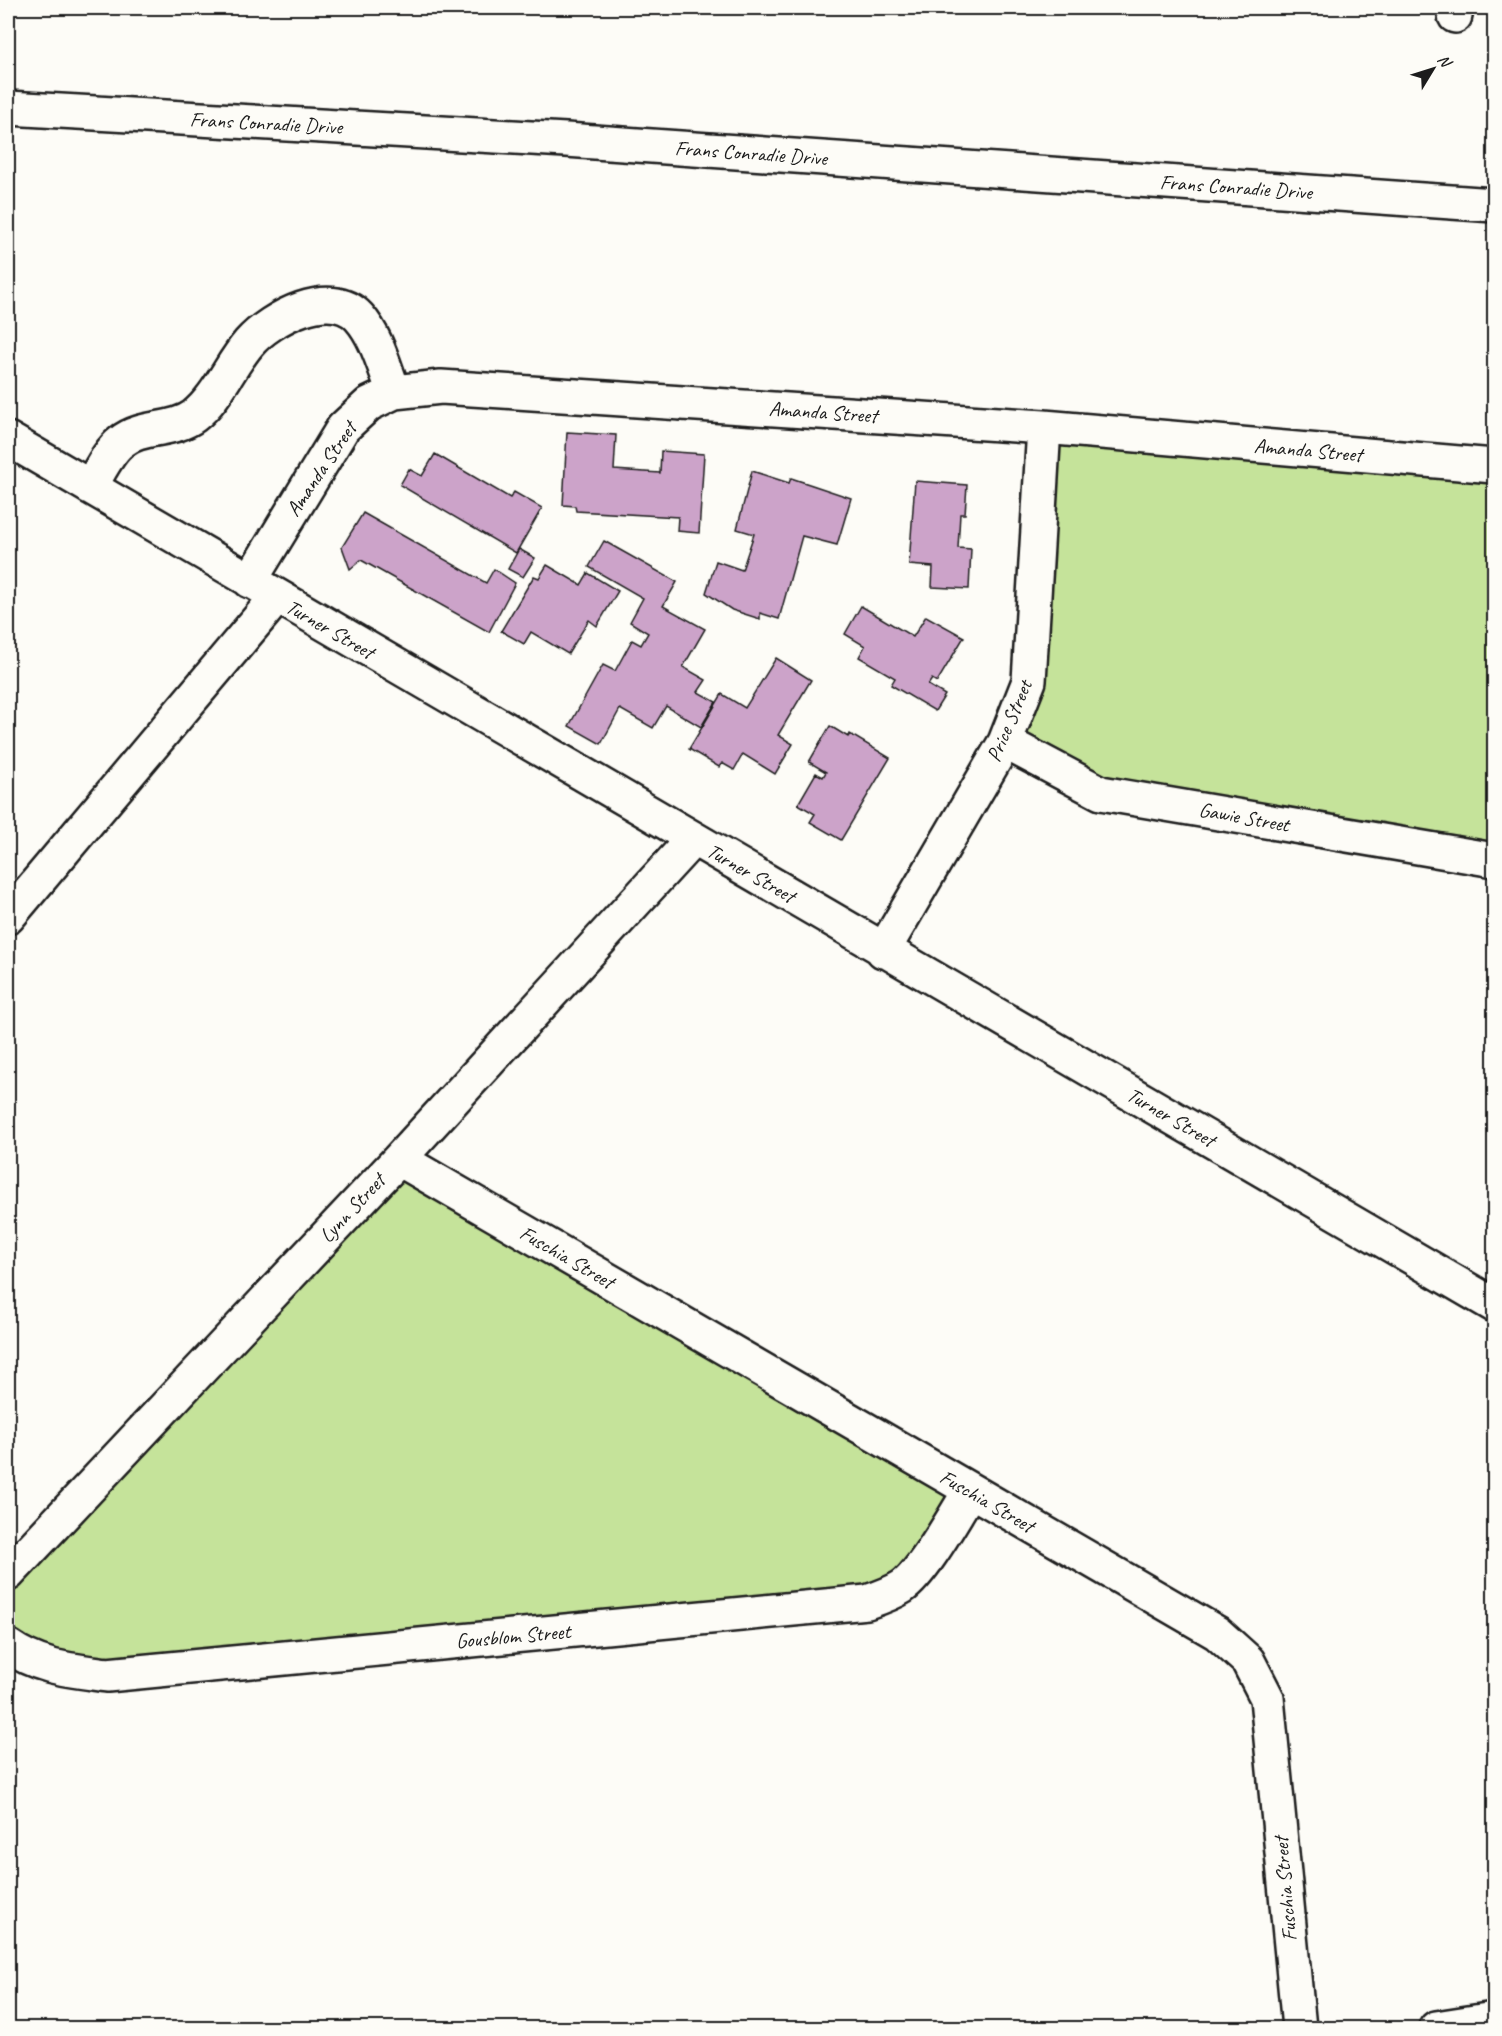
<svg xmlns="http://www.w3.org/2000/svg" width="1502" height="2036" font-family="Caveat,sans-serif">
  <style>
    .green { fill: #c5e39a; stroke: #70805b; stroke-width: 1.5 }
    .building { fill: #cca3c9; stroke: #1c1c1c; stroke-width: 1.5 }
    .lines { fill: none; stroke-linecap: round; stroke-linejoin: round }
    .minor-casing { stroke: #1c1c1c; stroke-width: 38 }
    .minor { stroke: #fdfcf7; stroke-width: 33 }
    .labels { text-anchor: middle; stroke-width: 4.5; stroke-linejoin: round; paint-order: stroke }
    .street-label { font-size: 21px; fill: #1c1c1c; stroke: #fdfcf7 }
  </style>
  <rect width="100%" height="100%" fill="#fdfcf7"/>
  <filter id="ink" filterUnits="userSpaceOnUse"><feTurbulence type="fractalNoise" baseFrequency=".0167" numOctaves="2"/><feDisplacementMap in="SourceGraphic" scale="12" xChannelSelector="R" yChannelSelector="G"/><feConvolveMatrix kernelMatrix="1 2 1 2 8 2 1 2 1" color-interpolation-filters="sRGB"/></filter>
  <g filter="url(#ink)">
    <path class="green" d="M1044 427 1494 466V860L1101 793 1005 742Z
      M399 1159 955 1483 904 1580 872 1594 100 1672 8 1638V1574Z"/>
    <path class="building" d="M567 432 616 435 614 470 660 473 661 451 704 454 699 533 677 531 678 517 576 511 575 506 563 505Z
      M435 454 510 498 514 492 542 508 516 553 400 485 409 469 422 476Z
      M752 471 789 483 791 478 851 498 837 545 802 536 779 619 760 613V619L732 610 706 593 716 561 742 570 754 534 737 529Z
      M915 481 967 485 965 514H960L958 548 971 549 969 589 932 587 933 567 909 565Z
      M363 513 486 583 494 569 515 583 489 632 361 560 350 569 342 547Z
      M604 541 677 582 663 606 705 629 683 667 706 680 698 692 716 702 701 727 666 706 653 728 620 709 601 744 569 726 603 665 615 671 632 640 641 645 648 633 630 622 643 598 589 567Z
      M519 549 535 558 523 577 508 569Z
      M547 565 581 585 588 573 618 591 597 626 589 620 568 654 531 632 524 644 501 631 534 576 539 578Z
      M861 606 913 637 926 616 964 637 937 682 932 679 928 685 945 695 935 711 891 685 895 678 859 657 865 646 845 634Z
      M776 658 811 680 778 735 793 744 775 774 743 754 734 770 722 763 719 767 689 749 722 694 745 708Z
      M830 726 848 737 850 734 890 758 841 840 810 822 815 814 798 804 816 773 823 777 826 772 809 762Z"/>
    <g class="lines">
      <g class="minor-casing">
        <path id="minor" d="M1455 16 1456 8
          M8 108 566 140 1494 205
          M8 439 1494 1305
          M90 487C99 473 108 452 121 442 141 425 173 432 194 416 218 397 230 365 249 343 271 318 330 286 359 317 377 337 384 367 394 392
          M250 581 343 428 369 404 394 392 441 387 1044 427 1494 466
          M1005 742 1101 793 1494 860
          M8 917 277 597
          M883 951 1005 742 1029 681 1044 427
          M399 1159 1217 1633 1248 1661 1267 1698 1299 2028
          M8 1574 399 1159 693 839
          M8 1646C39 1668 71 1670 107 1675L867 1602C879 1598 891 1594 902 1587 923 1573 955 1515 970 1491
          M1436 2028 1494 2019"/>
      </g>
      <use href="#minor" class="minor"/>
    </g>
  </g>
  <g class="labels">
    <g class="street-label">
      <text transform="translate(266 123) rotate(3)" y="7">Frans Conradie Drive</text>
      <text transform="translate(751 153) rotate(4)" y="7">Frans Conradie Drive</text>
      <text transform="translate(1236 187) rotate(4)" y="7">Frans Conradie Drive</text>
      <text transform="translate(823 412) rotate(4)" y="7">Amanda Street</text>
      <text transform="translate(1308 450) rotate(5)" y="7">Amanda Street</text>
      <text transform="translate(321 469) rotate(-56)" y="7">Amanda Street</text>
      <text transform="translate(330 629) rotate(30)" y="7">Turner Street</text>
      <text transform="translate(1009 721) rotate(-67)" y="7">Price Street</text>
      <text transform="translate(1244 817) rotate(10)" y="7">Gawie Street</text>
      <text transform="translate(751 873) rotate(30)" y="7">Turner Street</text>
      <text transform="translate(1171 1117) rotate(30)" y="7">Turner Street</text>
      <text transform="translate(352 1208) rotate(-47)" y="7">Lynn Street</text>
      <text transform="translate(567 1257) rotate(30)" y="7">Fuschia Street</text>
      <text transform="translate(987 1501) rotate(30)" y="7">Fuschia Street</text>
      <text transform="translate(513 1636) rotate(-5)" y="7">Gousblom Street</text>
      <text transform="translate(1285 1889) rotate(-95)" y="7">Fuschia Street</text>
    </g>
  </g>
  <rect width="1502" height="2036" fill="none" stroke="#fdfcf7" stroke-width="30"/>
  <rect x="15" y="15" width="1472" height="2006" fill="none" stroke="#1c1c1c" stroke-width="2" filter="url(#ink)"/>
  <g transform="translate(1433 69) rotate(52)" stroke="#fdfcf7" stroke-width="4.5" paint-order="stroke">
  <path d="M0-4.5L10 22L0 15L-10 22Z" fill="#1c1c1c"/>
  <text y="-9" font-size="16" font-weight="bold" text-anchor="middle" fill="#1c1c1c">N</text>
  </g>
</svg>
